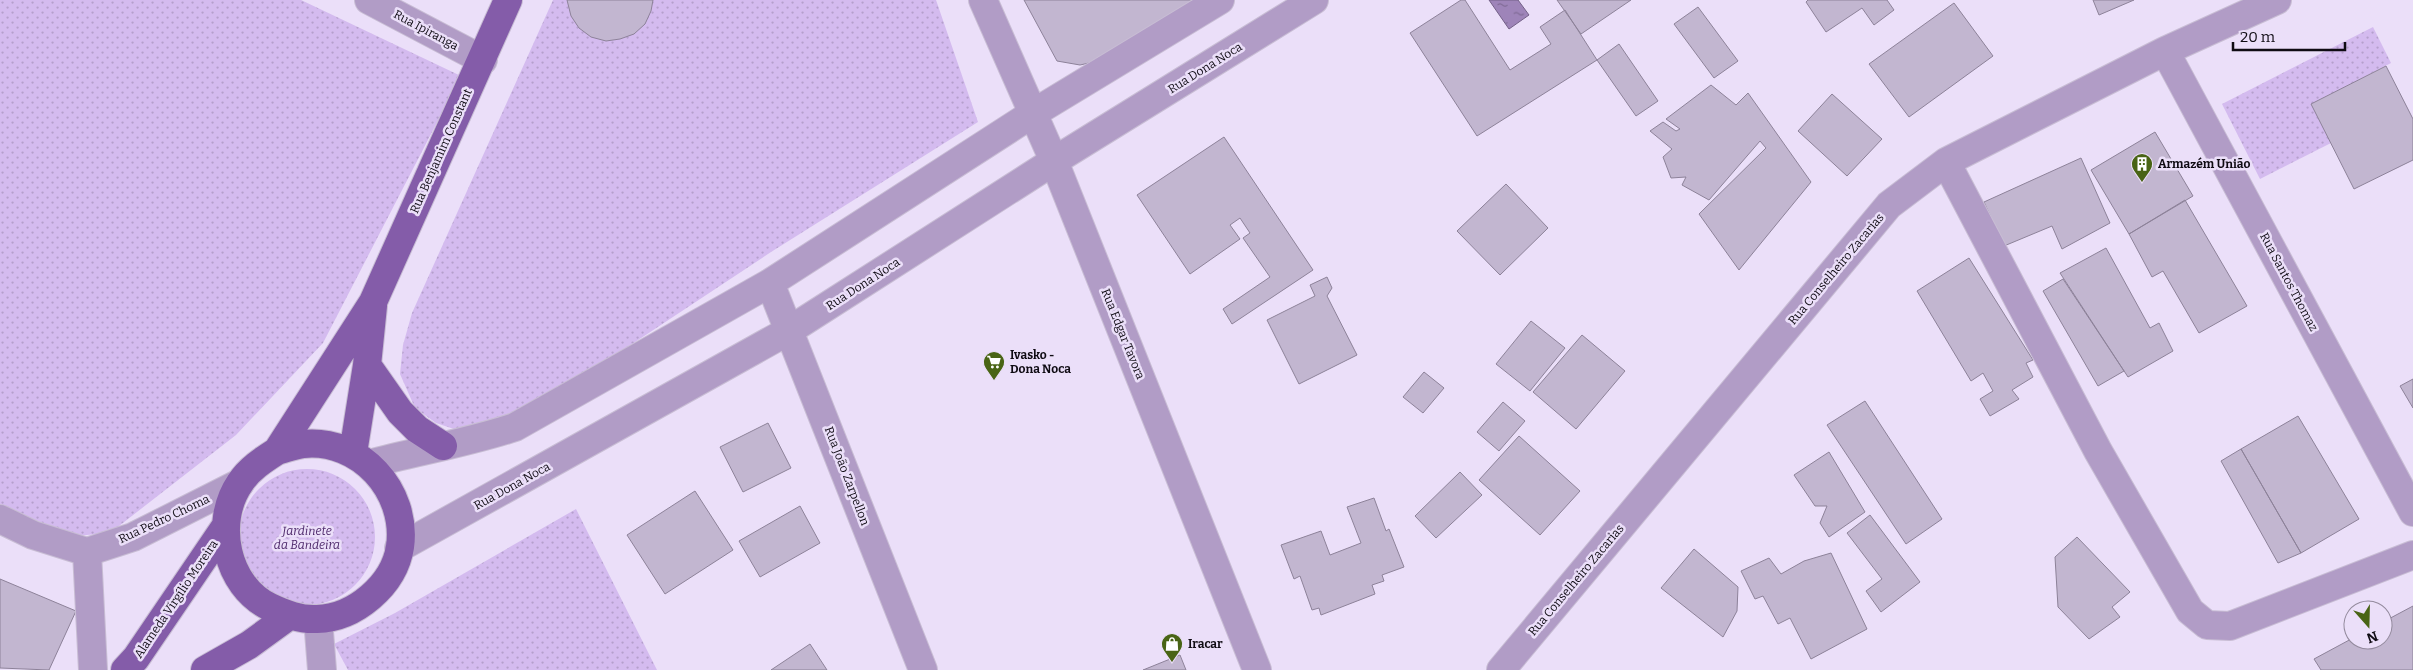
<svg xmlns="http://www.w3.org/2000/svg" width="2413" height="670" font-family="Bitter,serif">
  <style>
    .park { fill: url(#park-dots) }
    .water { fill: url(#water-ripples); stroke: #736087 }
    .building { fill: #c2b6d0; stroke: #8d8299 }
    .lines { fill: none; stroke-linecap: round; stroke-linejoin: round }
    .minor-casing { stroke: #c8bdd4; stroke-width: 30 }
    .major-casing { stroke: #c8bdd4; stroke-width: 30 }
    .minor { stroke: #b19cc6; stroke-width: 28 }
    .major { stroke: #845ca9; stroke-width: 28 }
    .labels { text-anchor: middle; stroke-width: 5; stroke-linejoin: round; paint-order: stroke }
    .street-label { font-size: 12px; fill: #0f0b13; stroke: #ebdff9 }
    .poi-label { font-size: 12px; font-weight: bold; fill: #0f0b13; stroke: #ebdff9; text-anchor: start }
    .park-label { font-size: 12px; font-style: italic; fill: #4c2769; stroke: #ebdff9 }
  </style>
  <defs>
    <pattern id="park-dots" width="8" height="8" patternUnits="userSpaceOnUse" patternTransform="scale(1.25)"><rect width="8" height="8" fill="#d4bbef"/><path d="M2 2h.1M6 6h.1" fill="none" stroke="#b59fcc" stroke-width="1.8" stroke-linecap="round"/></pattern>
    <pattern id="water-ripples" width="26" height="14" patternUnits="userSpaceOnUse" patternTransform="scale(1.25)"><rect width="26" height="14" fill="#9e84b9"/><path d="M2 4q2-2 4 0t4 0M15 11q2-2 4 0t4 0" fill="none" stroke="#7f6a95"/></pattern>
  </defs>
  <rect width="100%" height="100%" fill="#ebdff9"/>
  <path class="park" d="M0 0H301L461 76 323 343 236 435 110 533 75 536 0 506Z
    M553 0H936L978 122 771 252 549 399 502 424 463 432 436 423 415 408 400 374 403 345 412 313Z
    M2373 27 2391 63 2312 104 2331 143 2260 179 2222 104Z
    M239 537a68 68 0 1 1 136 0a68 68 0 1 1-136 0Z
    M576 509 657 670H348L334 644 395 613Z"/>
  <path class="water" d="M1489 0H1518L1529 15 1509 29Z"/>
  <path class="building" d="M567 0H653L651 11 645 24 634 34 620 39 606 41 591 37 579 28 571 16Z
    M1024 0H1202L1089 63 1080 65 1057 61Z
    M1461 0H1465L1510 70 1551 44 1540 27 1565 10 1597 60 1477 136 1410 33Z
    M1557 0H1631L1581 34Z
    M1808 0H1887L1894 10 1874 25 1862 8 1826 32 1806 2Z
    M2093 0H2134L2099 15Z
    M1954 3 1993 56 1909 117 1869 64Z
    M1698 7 1738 61 1714 78 1674 24Z
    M1619 44 1658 101 1636 116 1597 60Z
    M2386 66 2413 119V160L2354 189 2311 104Z
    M1711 85 1736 105 1748 93 1811 182 1739 270 1699 214 1766 148 1760 141 1709 200 1682 185 1686 177 1671 178 1663 157 1672 149 1650 131 1663 122 1676 131 1680 129 1666 119Z
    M1832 94 1882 139 1847 176 1798 131Z
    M2155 132 2193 196 2129 234 2091 170Z
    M1224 137 1313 270 1232 324 1223 309 1270 277 1243 238 1250 233 1240 218 1230 225 1240 239 1190 274 1137 195Z
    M2081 158 2110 223 2062 249 2052 226 2004 246 1984 202Z
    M1506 184 1548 228 1500 275 1457 231Z
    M2185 200 2247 306 2199 333 2163 271 2152 277 2129 234Z
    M2106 248 2150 328 2159 323 2173 351 2128 377 2060 273Z
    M1969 258 2033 360 2026 363 2033 377 2012 390 2019 399 1990 416 1980 399 1993 391 1983 373 1971 381 1917 291Z
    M1327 277 1332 288 1327 296 1357 355 1299 384 1267 320 1315 296 1310 285Z
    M2063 279 2124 371 2098 386 2043 291Z
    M1531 321 1565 348 1530 391 1496 364Z
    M1582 335 1625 371 1576 429 1533 392Z
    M1424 372 1444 388 1423 413 1403 397Z
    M2413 379V408L2400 386Z
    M1865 401 1942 519 1906 544 1827 425Z
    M1503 402 1525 421 1499 451 1477 432Z
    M2298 416 2359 519 2301 553 2241 449Z
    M768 423 791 468 743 492 720 447Z
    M1519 436 1580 491 1540 535 1479 480Z
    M2241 449 2301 553 2278 563 2221 461Z
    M1829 452 1865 512 1829 537 1820 523 1827 506H1815L1794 475Z
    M1460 472 1482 495 1436 538 1415 516Z
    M695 491 733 550 665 594 627 535Z
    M1374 498 1386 531 1389 529 1404 567 1382 575 1384 581 1372 585 1375 594 1321 615 1319 608 1312 610 1300 576 1294 579 1281 545 1321 531 1330 555 1361 543 1347 507Z
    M800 506 820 543 760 577 739 541Z
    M1870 515 1920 582 1881 612 1866 591 1882 579 1847 533Z
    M2077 537 2130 592 2112 607 2120 617 2089 639 2058 607 2055 557Z
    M1694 549 1738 587 1737 611 1723 637 1661 588Z
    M1831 553 1867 629 1811 659 1790 618 1778 624 1763 596 1755 599 1741 571 1769 558 1781 574 1804 561Z
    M0 579 76 611 49 670 0 668Z
    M2413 606V670H2321L2314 659 2353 638V640H2383V622Z
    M810 644 827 670H771Z
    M1180 655 1186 670H1143Z"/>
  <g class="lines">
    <g class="minor-casing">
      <path id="minor" d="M369 0 483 60
        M983 0 1054 161 1257 670
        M2165 51 2413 512
        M1946 162 2098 451 2190 611 2207 625 2230 626 2413 555
        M770 283 923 670
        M369 464C418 451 467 443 515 427L770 283 1032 114 1220 0
        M0 519 33 535 87 552 133 537 240 483
        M399 548 790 330 1054 161 1314 0
        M87 552 93 670
        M318 619 322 670
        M1501 670 1889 205 1946 162 2165 51 2277 0"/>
    </g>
    <g class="major-casing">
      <path id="major" d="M367 365 400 412 417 429 443 446
        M277 451C285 449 294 445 303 444 360 438 408 491 400 547 394 585 355 618 317 619 300 620 285 614 270 607 226 586 213 522 240 483 249 469 263 460 277 451L373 302 508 0
        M353 453 367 365 373 306
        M125 670 136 658 225 527
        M205 670 249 645 289 616"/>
    </g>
    <use href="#minor" class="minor"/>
    <use href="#major" class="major"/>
  </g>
  <defs>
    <g id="building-pin" transform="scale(1.125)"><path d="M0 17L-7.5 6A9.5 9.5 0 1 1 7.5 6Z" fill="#496415" stroke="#ebdff9"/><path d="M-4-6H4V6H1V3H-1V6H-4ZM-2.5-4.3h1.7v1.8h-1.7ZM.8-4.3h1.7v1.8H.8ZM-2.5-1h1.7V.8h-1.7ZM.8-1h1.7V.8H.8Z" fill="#fff"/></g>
    <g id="supermarket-pin" transform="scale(1.125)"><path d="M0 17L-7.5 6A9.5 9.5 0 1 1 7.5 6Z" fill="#496415" stroke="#ebdff9"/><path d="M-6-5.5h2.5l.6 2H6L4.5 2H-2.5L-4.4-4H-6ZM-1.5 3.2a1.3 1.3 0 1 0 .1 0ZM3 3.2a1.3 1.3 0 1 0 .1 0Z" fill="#fff"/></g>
    <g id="shop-pin" transform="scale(1.125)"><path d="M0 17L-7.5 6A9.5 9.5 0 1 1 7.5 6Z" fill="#496415" stroke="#ebdff9"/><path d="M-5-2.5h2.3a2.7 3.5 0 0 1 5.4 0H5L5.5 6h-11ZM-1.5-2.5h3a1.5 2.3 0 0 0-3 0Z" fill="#fff"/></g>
  </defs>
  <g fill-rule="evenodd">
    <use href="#building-pin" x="2142" y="164"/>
    <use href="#supermarket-pin" x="994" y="362"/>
    <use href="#shop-pin" x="1172" y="644"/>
  </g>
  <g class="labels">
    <g class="street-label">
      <text transform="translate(426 30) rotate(28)" y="4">Rua Ipiranga</text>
      <text transform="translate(1205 68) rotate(-32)" y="4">Rua Dona Noca</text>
      <text transform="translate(441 151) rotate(-66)" y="4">Rua Benjamim Constant</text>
      <text transform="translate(1836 269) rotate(-50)" y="4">Rua Conselheiro Zacarias</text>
      <text transform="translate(2289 282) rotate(62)" y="4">Rua Santos Thomaz</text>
      <text transform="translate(863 284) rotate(-33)" y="4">Rua Dona Noca</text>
      <text transform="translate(1123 334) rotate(68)" y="4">Rua Edgar Tavora</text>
      <text transform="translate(847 476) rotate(69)" y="4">Rua João Zarpellon</text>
      <text transform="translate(512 486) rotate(-29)" y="4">Rua Dona Noca</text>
      <text transform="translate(164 519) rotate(-25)" y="4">Rua Pedro Choma</text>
      <text transform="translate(1576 580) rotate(-50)" y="4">Rua Conselheiro Zacarias</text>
      <text transform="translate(176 599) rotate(-56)" y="4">Alameda Virgílio Moreira</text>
    </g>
    <g class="poi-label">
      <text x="2158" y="168">Armazém União</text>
      <text x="1010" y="359">Ivasko -<tspan x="1010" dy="14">Dona Noca</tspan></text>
      <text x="1188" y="648">Iracar</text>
    </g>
    <g class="park-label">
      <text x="307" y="535">Jardinete<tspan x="307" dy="14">da Bandeira</tspan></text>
    </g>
  </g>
  <g transform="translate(2368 625) rotate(160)"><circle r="24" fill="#ebdff9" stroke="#938a9d"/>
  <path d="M0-4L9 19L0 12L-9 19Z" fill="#496415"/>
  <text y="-8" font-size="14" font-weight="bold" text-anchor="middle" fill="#0f0b13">N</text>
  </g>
  <path d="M2233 42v8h112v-8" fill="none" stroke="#0f0b13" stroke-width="2.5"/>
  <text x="2240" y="42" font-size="15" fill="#0f0b13" stroke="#ebdff9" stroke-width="4" paint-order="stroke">20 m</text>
</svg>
